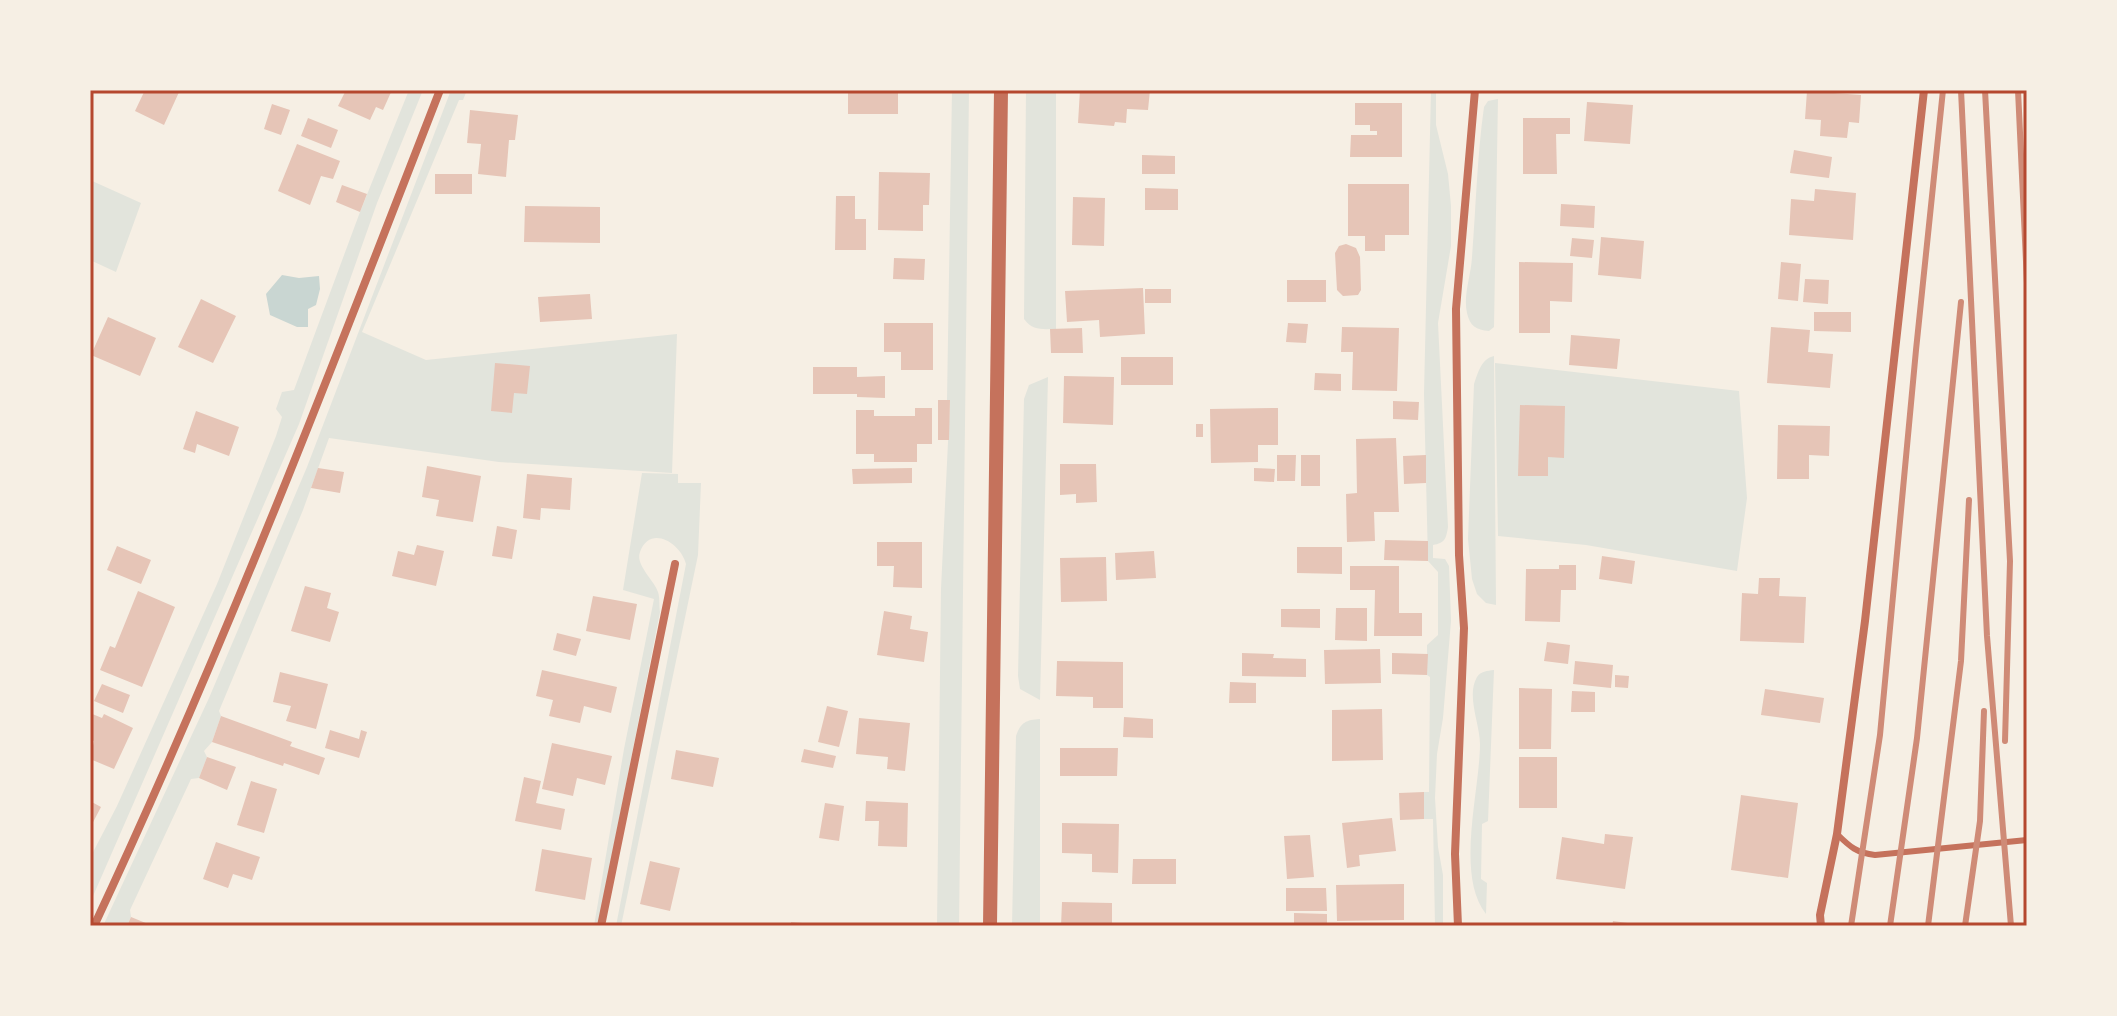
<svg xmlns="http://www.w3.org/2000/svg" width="2117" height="1016" font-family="Raleway,sans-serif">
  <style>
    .green { fill: #e2e4dc }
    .water { fill: #c9d6d2 }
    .building { fill: #e6c5b7 }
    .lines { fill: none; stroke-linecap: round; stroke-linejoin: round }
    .service { stroke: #c5725c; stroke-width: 6 }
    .minor { stroke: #c5725c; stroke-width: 8 }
    .tertiary { stroke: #c5725c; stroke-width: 14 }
    .rail { stroke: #cf8b77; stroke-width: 6 }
    .neatline { fill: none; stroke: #b5482f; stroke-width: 3 }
  </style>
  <rect width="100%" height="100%" fill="#f6efe4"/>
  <path class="green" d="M409 90H423L377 203 299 424 90 903V858L117 806 217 584 276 436 282 417 276 409 282 392 294 390 360 212Z
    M451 90H467L463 100H459L362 332 426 360 677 334 672 473 499 462 329 438 303 510 219 711 221 716 212 742 204 751 207 757 199 778 191 779 130 910 131 917 127 926H103L209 698 307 467Z
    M952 90H969L959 926H937L941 589 950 400H947Z
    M1026 90H1056V329C1042 329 1033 331 1024 319Z
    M1431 90H1436V125L1448 174 1451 206V246L1438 323 1448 527C1446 539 1445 543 1433 545V558L1445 559 1449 566 1451 621 1443 718 1437 754 1435 798 1438 847 1443 875V926H1435L1433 819H1424V792H1429L1430 677 1427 675V645L1438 635V572L1428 561 1424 394Z
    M1498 99 1494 327 1489 331C1476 330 1470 326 1467 313 1463 295 1471 276 1472 257 1476 207 1477 157 1484 107L1488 101Z
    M90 180 141 203 116 272 90 260Z
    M1494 356 1496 605 1486 603 1477 594 1472 579 1468 539 1474 384C1478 373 1481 359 1494 356Z
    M1495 363 1739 391 1747 498 1737 571 1586 545 1498 536Z
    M1048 377 1040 700 1020 689 1018 676 1024 399 1029 385Z
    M642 473 678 474V483H701L698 555 621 926H616L686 564C681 543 650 524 640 552 635 565 654 580 658 592 660 598 659 605 660 612L598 926H594L624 749 654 599 623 590Z
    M1494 670 1488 821 1482 824 1481 879 1487 883 1486 914C1455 875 1480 790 1480 744 1480 724 1466 696 1477 677 1481 671 1487 671 1494 670Z
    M1040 719V926H1012L1016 736C1021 722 1026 720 1040 719Z"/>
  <path class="water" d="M282 275 299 278 319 276 320 289 316 305 308 309V327H297L270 315 266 294Z"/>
  <path class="building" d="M145 90H180L164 125 135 111Z
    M346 90H392L383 110 376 107 370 120 338 106Z
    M796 90H829V93H796Z
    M848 90H898V114H848Z
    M1080 90H1150L1148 110 1127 109 1126 123 1115 122 1114 126 1078 123Z
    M1807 91 1861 95 1859 123 1849 122 1847 138 1820 136 1821 120 1805 119Z
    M1587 102 1633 105 1630 144 1584 141Z
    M1355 103H1402V157H1350L1351 135H1377V131H1370V125H1355Z
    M272 104 290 110 281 135 264 129Z
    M470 110 518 115 515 140H509L506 177 478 174 481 144 467 143Z
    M308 118 338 130 331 148 301 136Z
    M1523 118H1570V134H1556L1557 174H1523Z
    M297 144 340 161 333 179 321 176 310 205 278 191Z
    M1794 150 1832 157 1829 178 1790 173Z
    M1142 155 1175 156V174H1142Z
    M879 172 930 173 929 205H923V231L878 230Z
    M435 174H472V194H435Z
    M1348 184H1409V235H1385V251H1365V236H1348Z
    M342 185 367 194 360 212 336 202Z
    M1145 188 1178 189V210H1145Z
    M1815 189 1856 193 1853 240 1789 235 1791 199 1814 201Z
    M836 196H855V219H866V250H835Z
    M1073 197 1105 198 1104 246 1072 245Z
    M1561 204 1595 206 1594 228 1560 226Z
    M525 206 600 207V243L524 242Z
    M1601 237 1644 241 1641 279 1598 275Z
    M1572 238 1594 240 1592 258 1570 256Z
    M1346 244 1356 248 1360 257 1361 290 1358 295 1343 296 1337 290 1335 253 1339 246Z
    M894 258 925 259 924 280 893 279Z
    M1519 262 1573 263 1572 302 1550 301V333H1519Z
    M1781 262 1801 264 1798 301 1778 299Z
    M1805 279 1829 280 1828 304 1803 302Z
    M1287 280H1326V302H1287Z
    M1143 288 1145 334 1100 337 1099 320 1067 322 1065 291Z
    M1145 289H1171V303H1145Z
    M590 294 592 319 540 322 538 297Z
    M201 299 236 316 213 363 178 347Z
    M1814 312H1851V332L1814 331Z
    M108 317 156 338 140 376 91 355Z
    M884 323H933V370H901V352H884Z
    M1288 323 1308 324 1306 343 1286 342Z
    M1342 327 1399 328 1397 391 1352 390 1353 352H1341Z
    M1771 327 1810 330 1808 352 1833 354 1830 388 1767 383Z
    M1082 328 1083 353H1051L1050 329Z
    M1571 335 1620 339 1617 369 1569 365Z
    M1121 357H1173V385H1121Z
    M495 363 530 366 527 394 514 393 512 413 491 411Z
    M813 367H857V377L885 376V398L857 397V394H813Z
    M1315 373 1341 374V391L1314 390Z
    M1064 376 1114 377 1113 425 1063 423Z
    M938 400H950L949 440H938Z
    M1393 401 1419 402 1418 420 1393 419Z
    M1520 405 1565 406 1564 458 1548 457V476H1518Z
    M915 408H932V444H917V462H874V454H856V410H874V416H915Z
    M1278 408V445H1258V462L1211 463 1210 409Z
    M196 411 239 427 229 456 197 444 195 453 183 449Z
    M1196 424H1203V437H1196Z
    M1778 425 1830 426 1829 456 1809 455V479H1777Z
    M1396 438 1399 512H1374L1375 541 1347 542 1346 494 1357 493 1356 439Z
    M1277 455H1296L1295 481H1277Z
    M1301 455H1320V486H1301Z
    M1426 455V483L1404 484 1403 456Z
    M1060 464H1096L1097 502 1076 503V494L1060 495Z
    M427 466 481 476 473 522 436 516 439 500 422 497Z
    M318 468 344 472 340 493 311 488Z
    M912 468V483L853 484 852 469Z
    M1254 468 1275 469 1274 482 1254 481Z
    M527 474 572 478 570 510 541 508 540 520 523 518Z
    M497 526 517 530 512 559 492 556Z
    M1385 540 1428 541V561L1384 560Z
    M877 542H922V588L893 587 894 566H877Z
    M417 545 444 551 436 586 392 576 398 551 414 555Z
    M117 546 151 560 141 584 107 570Z
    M1297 547H1342V574L1297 573Z
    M1154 551 1156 578 1116 580 1115 553Z
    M1602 556 1635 561 1632 584 1599 579Z
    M1106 557 1107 601 1061 602 1060 558Z
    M1559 565H1576V590H1561L1560 622 1525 621 1526 569H1559Z
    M1350 566H1399V613H1422V636H1374L1375 590H1350Z
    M1759 578H1780L1779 596 1806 597 1804 643 1740 641 1742 593 1758 594Z
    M305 586 331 593 327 608 339 612 330 642 291 631Z
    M138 591 175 607 142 687 100 670 110 646 115 648Z
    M593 596 637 604 630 640 586 631Z
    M1336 608H1367V641L1335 640Z
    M1281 609H1320V628L1281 627Z
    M884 611 912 616 910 629 928 632 924 662 877 655Z
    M557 633 581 639 576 656 553 650Z
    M1547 642 1570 645 1568 664 1544 661Z
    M1380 649 1381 683 1325 684 1324 650Z
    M1242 653 1274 654 1273 658 1306 659V677L1242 676Z
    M1392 653 1428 654 1427 675 1392 674Z
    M1057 661 1123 662V708H1093V697L1056 696Z
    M1575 661 1613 665 1611 688 1573 684Z
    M542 670 617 687 611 713 584 706 580 723 549 716 553 700 536 696Z
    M280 672 328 684 316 729 286 721 291 706 273 702Z
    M1615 675 1629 676 1628 688 1615 687Z
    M1230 682 1256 683V703H1229Z
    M102 684 130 695 123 713 94 701Z
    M1519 688 1552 689 1551 749H1519Z
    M1765 689 1824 698 1820 723 1761 715Z
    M1572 691 1595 692V712H1571Z
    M827 706 848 711 839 747 818 742Z
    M1382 709 1383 760 1332 761V710Z
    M90 713 102 718 104 714 133 728 114 769 90 759 94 741 90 739Z
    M221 716 292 742 290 746 325 758 319 775 284 763 283 766 212 742Z
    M1124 717 1153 719V738L1123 737Z
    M859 718 910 723 905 771 887 769 888 757 856 754Z
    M330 730 359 739 361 730 367 732 359 758 325 748Z
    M552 743 612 756 605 785 577 778 573 796 542 789Z
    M1060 748H1118L1117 776H1060Z
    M804 749 836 756 833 768 801 762Z
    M676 750 719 758 713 787 671 779Z
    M207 757 236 767 227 790 199 778Z
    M1519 757H1557V808H1519Z
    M524 777 541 781 536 803 565 809 561 830 515 821Z
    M251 781 277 789 264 833 237 825Z
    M1424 792V819L1400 820 1399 793Z
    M1741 795 1798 803 1788 878 1731 870Z
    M90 801 101 807 90 828Z
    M866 801 908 803 907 847 878 846 879 821H865Z
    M825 803 844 806 839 841 819 838Z
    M1392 818 1396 851 1359 855 1360 866 1347 868 1342 823Z
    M1062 823 1119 824 1118 873 1092 872V854L1062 853Z
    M1605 834 1633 837 1625 889 1556 879 1562 837 1604 844Z
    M1310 835 1314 877 1287 879 1284 836Z
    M216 842 260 857 252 880 233 874 228 888 203 879Z
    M542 849 592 858 585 900 535 891Z
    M1133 859H1176V884H1132Z
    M650 861 680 868 670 911 640 904Z
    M1404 884V920L1337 921 1336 885Z
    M1286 888H1326L1327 911H1286Z
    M1062 902 1112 903V926H1061Z
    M1294 913 1327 914V926H1294Z
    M131 917 153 926H127Z
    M1613 921 1635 924V926H1612Z
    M791 922 814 924V926H791Z"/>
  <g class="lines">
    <path class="service" d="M1837 834C1850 847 1857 853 1875 855L2027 840"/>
    <path class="minor" d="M94 926C222 653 331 371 440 90
      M601 926 675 564
      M1458 926 1455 854 1464 628 1459 555 1456 309 1475 90
      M1821 926 1820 915 1837 834 1865 621 1924 90"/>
    <path class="tertiary" d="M990 926 1001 90"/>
    <path class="rail" d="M1961 90 1987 636 2011 926
      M1985 90 2010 561 2005 741
      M2018 90 2027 283
      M1851 926 1880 735 1916 350 1943 90
      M1890 926 1917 738 1961 302
      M1928 926 1961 661 1969 500
      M1965 926 1980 821 1984 711"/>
  </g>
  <rect width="2117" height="1016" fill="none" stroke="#f6efe4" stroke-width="184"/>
  <rect x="92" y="92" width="1933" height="832" class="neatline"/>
</svg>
